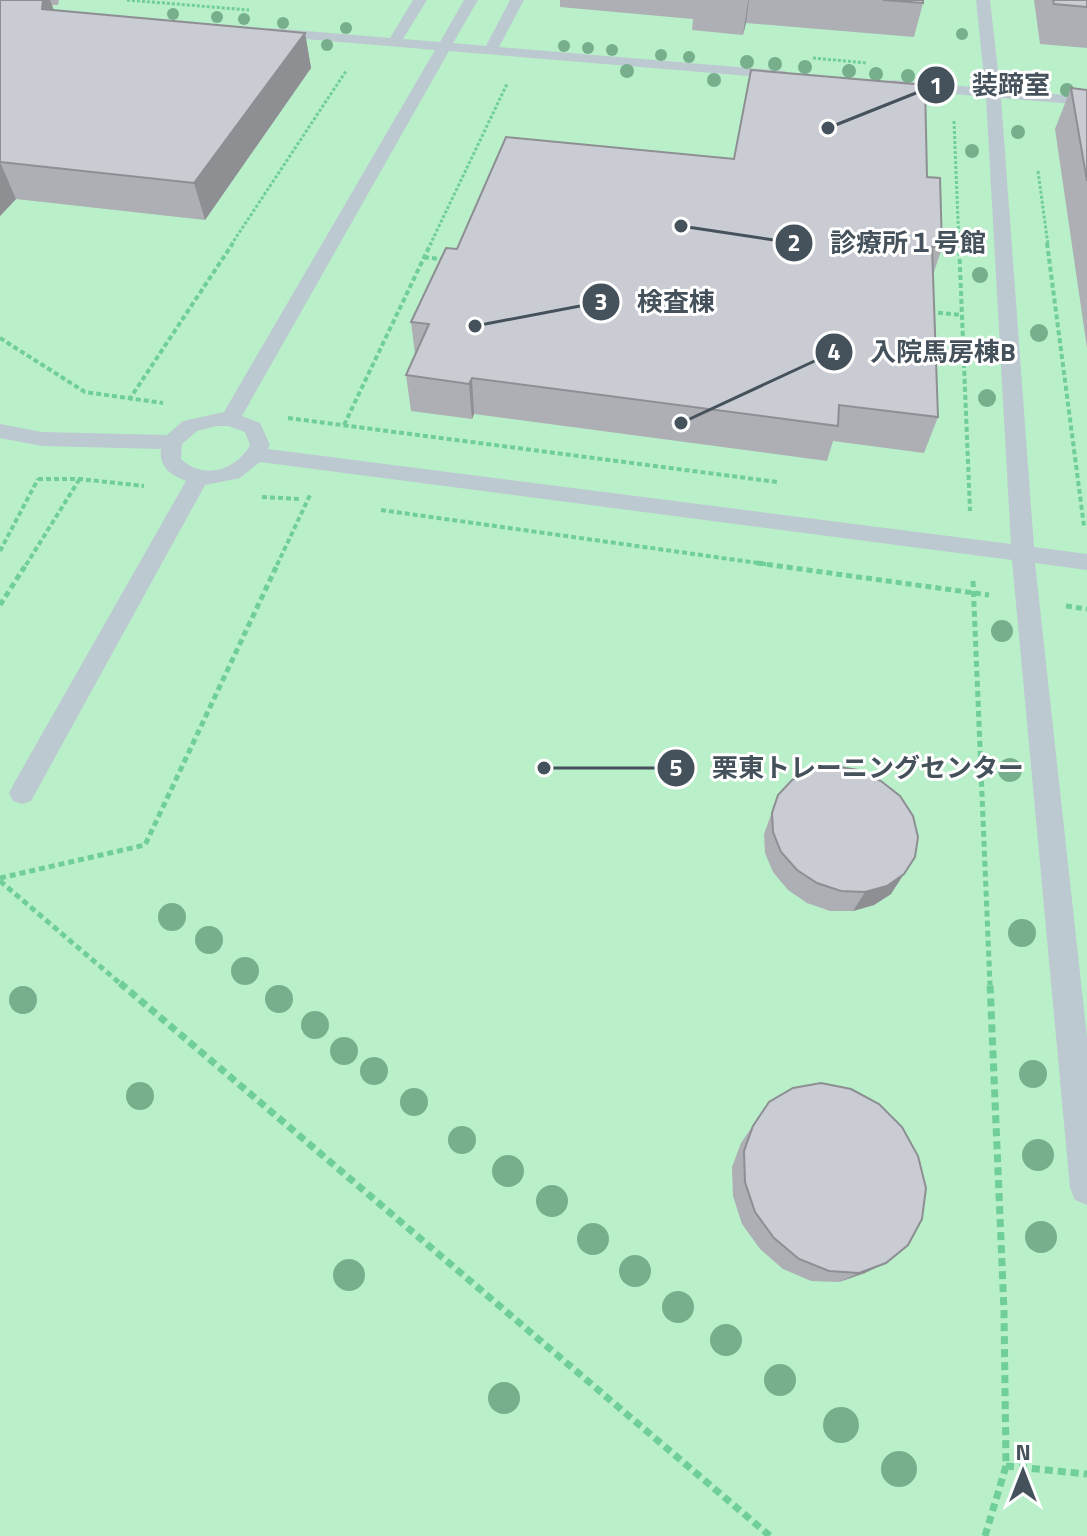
<svg xmlns="http://www.w3.org/2000/svg" width="1087" height="1536" font-family="'Titillium Web','Noto Sans JP',sans-serif">
  <style>
    .green { fill: #b9efc9 }
    .lines { fill: none; stroke-linecap: round; stroke-linejoin: round }
    .path-far3 { stroke: #70ce98; stroke-width: 3; stroke-dasharray: 3 2; stroke-linecap: butt }
    .path-far2 { stroke: #70ce98; stroke-width: 4; stroke-dasharray: 5 3; stroke-linecap: butt }
    .path-far1 { stroke: #70ce98; stroke-width: 5; stroke-dasharray: 6 4; stroke-linecap: butt }
    .path { stroke: #70ce98; stroke-width: 7; stroke-dasharray: 8 5; stroke-linecap: butt }
    .service { fill: #bdc9d0; fill-rule: evenodd }
    .tree { fill: #77af8d }
    .wall { fill: #adafb5 }
    .shaded-wall { fill: #8d8f93 }
    .building { fill: #c9ccd2; stroke: #8d8f93; stroke-width: 2 }
    .leader { fill: none; stroke: #45525b; stroke-width: 3 }
    .callout-dot { fill: #45525b; stroke: #fff; stroke-width: 3 }
    .mark-label { font-size: 24px; text-anchor: middle; font-weight: bold; fill: #fff }
    .callout-label { font-size: 26px; text-anchor: middle; font-weight: bold; fill: #45525b; stroke: #fff; stroke-width: 6; stroke-linejoin: round; paint-order: stroke }
  </style>
  <rect width="100%" height="100%" fill="#f0eded"/>
  <path class="green" d="M0 0H1087V1536H0Z"/>
  <g class="lines">
    <path class="path-far3" d="M127 0 249 10
      M813 58 867 63
      M954 121 959 245
      M1038 171 1048 245
      M231 245 346 71
      M430 245 507 84"/>
    <path class="path-far2" d="M959 243 970 511
      M1047 243 1084 526
      M424 257 447 260
      M930 312 961 315
      M0 338 85 392 163 403
      M129 400 233 243
      M288 418 777 482
      M344 425 431 243
      M38 479H80L144 486
      M262 497 300 499
      M381 510 772 565
      M0 551 38 479
      M26 565 79 480
      M277 565 310 495"/>
    <path class="path-far1" d="M757 563 989 595
      M973 581 990 985
      M0 605 27 563
      M1066 606 1087 609
      M0 878 145 845 278 563
      M0 881 122 985"/>
    <path class="path" d="M120 983 770 1536
      M1006 1466 1087 1474
      M985 1536 1006 1466 1004 1311 990 983"/>
    <path class="service" d="M413 0H427L403 39 440 42 464 0H478L453 43 486 46 510 0H524L499 47 785 71 792 75 785 79 449 51 242 416 260 423 270 445 268 449 1011 544 986 97 892 88 885 84 892 80 985 88 976 0H990L1000 89 1087 97V105L1001 98 1034 547 1087 554V570L1035 563 1087 1037V1205L1075 1200 1070 1188 1012 560 260 462 240 478 205 485 31 801 22 804 13 801 9 793 13 785 186 481C169 474 159 467 161 449L42 446 0 438V424L42 432 167 435 183 421 224 412 435 50 270 36 263 32 270 28 390 38ZM216 426H228L245 432 250 445C236 471 203 480 181 459L182 444 197 431Z"/>
  </g>
  <g class="tree">
    <circle cx="173" cy="14" r="6"/>
    <circle cx="217" cy="17" r="6"/>
    <circle cx="244" cy="19" r="6"/>
    <circle cx="283" cy="23" r="6"/>
    <circle cx="346" cy="28" r="6"/>
    <circle cx="962" cy="34" r="6"/>
    <circle cx="327" cy="45" r="6"/>
    <circle cx="564" cy="46" r="6"/>
    <circle cx="588" cy="48" r="6"/>
    <circle cx="612" cy="50" r="6"/>
    <circle cx="661" cy="55" r="6"/>
    <circle cx="689" cy="57" r="6"/>
    <circle cx="747" cy="62" r="7"/>
    <circle cx="775" cy="64" r="7"/>
    <circle cx="805" cy="67" r="7"/>
    <circle cx="627" cy="71" r="7"/>
    <circle cx="849" cy="71" r="7"/>
    <circle cx="876" cy="74" r="7"/>
    <circle cx="908" cy="76" r="7"/>
    <circle cx="714" cy="80" r="7"/>
    <circle cx="1067" cy="90" r="7"/>
    <circle cx="1018" cy="132" r="7"/>
    <circle cx="972" cy="151" r="7"/>
    <circle cx="975" cy="240" r="8"/>
    <circle cx="980" cy="275" r="8"/>
    <circle cx="1039" cy="333" r="9"/>
    <circle cx="985" cy="348" r="9"/>
    <circle cx="987" cy="398" r="9"/>
    <circle cx="1002" cy="631" r="11"/>
    <circle cx="1010" cy="770" r="12"/>
    <circle cx="172" cy="917" r="14"/>
    <circle cx="1022" cy="933" r="14"/>
    <circle cx="209" cy="940" r="14"/>
    <circle cx="245" cy="971" r="14"/>
    <circle cx="279" cy="999" r="14"/>
    <circle cx="23" cy="1000" r="14"/>
    <circle cx="315" cy="1025" r="14"/>
    <circle cx="344" cy="1051" r="14"/>
    <circle cx="374" cy="1071" r="14"/>
    <circle cx="1033" cy="1074" r="14"/>
    <circle cx="140" cy="1096" r="14"/>
    <circle cx="414" cy="1102" r="14"/>
    <circle cx="462" cy="1140" r="14"/>
    <circle cx="1038" cy="1155" r="16"/>
    <circle cx="508" cy="1171" r="16"/>
    <circle cx="552" cy="1201" r="16"/>
    <circle cx="1041" cy="1237" r="16"/>
    <circle cx="593" cy="1239" r="16"/>
    <circle cx="635" cy="1271" r="16"/>
    <circle cx="349" cy="1275" r="16"/>
    <circle cx="678" cy="1307" r="16"/>
    <circle cx="726" cy="1340" r="16"/>
    <circle cx="780" cy="1380" r="16"/>
    <circle cx="504" cy="1398" r="16"/>
    <circle cx="841" cy="1425" r="18"/>
    <circle cx="899" cy="1469" r="18"/>
  </g>
  <path class="wall" d="M0 0H59L58 5H52L54 10 305 33 311 68 205 220 16 199 0 216Z
    M560 0H923V3L914 37 746 23 743 35 692 30 693 19 560 7Z
    M1034 0H1087V48L1040 44Z
    M1071 88 1087 90V348L1055 129Z
    M734 159 942 248 933 275 938 417 924 453 833 441 827 461 474 414 472 419 411 411 406 375 415 354 411 322 457 249Z
    M778 795 891 894 874 905 853 911H830L807 903 788 890 773 872 765 853 764 834Z
    M769 1102 865 1273 839 1282 811 1281 783 1269 760 1249 742 1224 733 1196 732 1167 741 1143Z"/>
  <path class="shaded-wall" d="M43 0H50L57 19 42 9Z
    M749 0 746 23 743 35 748 1Z
    M305 33 311 68 205 220 194 183Z
    M0 162 16 199 0 216Z
    M472 378 474 414 472 419 469 384Z
    M904 874 891 894 874 905 853 911 865 892Z
    M886 1263 865 1273 839 1282 859 1273Z"/>
  <path class="building" d="M0 0H43L42 9 305 33 194 183 0 162Z
    M883 0H923V3Z
    M1053 0H1087V7L1054 4Z
    M751 70 925 85 927 177 940 178 942 248 932 247 938 417 839 405 838 426 472 378 469 384 406 375 429 324 411 322 446 248 457 249 506 137 734 159Z
    M1071 88 1087 90V181Z
    M834 766 858 770 881 781 900 796 913 816 918 837 915 857 904 874 887 886 865 892 841 891 817 883 797 870 781 852 773 832 772 813 778 795 792 780 811 770Z
    M821 1083 851 1089 879 1104 902 1127 918 1156 926 1188 922 1219 908 1245 886 1263 859 1273 829 1271 799 1259 774 1238 755 1212 745 1182 744 1151 753 1126 769 1102 793 1088Z"/>
  <path class="leader" d="M828 128L936 85M681 226L794 243M475 326L601 302M681 423L834 352M544 768L676 768"/>
  <g class="callout-dot">
    <circle cx="828" cy="128" r="8"/>
    <circle cx="681" cy="226" r="8"/>
    <circle cx="475" cy="326" r="8"/>
    <circle cx="681" cy="423" r="8"/>
    <circle cx="544" cy="768" r="8"/>
    <circle cx="936" cy="85" r="20"/>
    <circle cx="794" cy="243" r="20"/>
    <circle cx="601" cy="302" r="20"/>
    <circle cx="834" cy="352" r="20"/>
    <circle cx="676" cy="768" r="20"/>
  </g>
  <g class="mark-label">
    <text x="936" y="94">1</text>
    <text x="794" y="251">2</text>
    <text x="601" y="310">3</text>
    <text x="834" y="360">4</text>
    <text x="676" y="776">5</text>
  </g>
  <g class="callout-label">
    <text x="1011" y="94">装蹄室</text>
    <text x="908" y="252">診療所１号館</text>
    <text x="676" y="311">検査棟</text>
    <text x="943" y="361">入院馬房棟B</text>
    <text x="868" y="777">栗東トレーニングセンター</text>
  </g>
  <g transform="translate(1023 1472)" stroke="#ffffff" stroke-width="6" paint-order="stroke">
  <path d="M0-6L14 30L0 20L-14 30Z" fill="#45525b"/>
  <text y="-12" font-size="22" font-weight="bold" text-anchor="middle" fill="#45525b">N</text>
  </g>
</svg>
